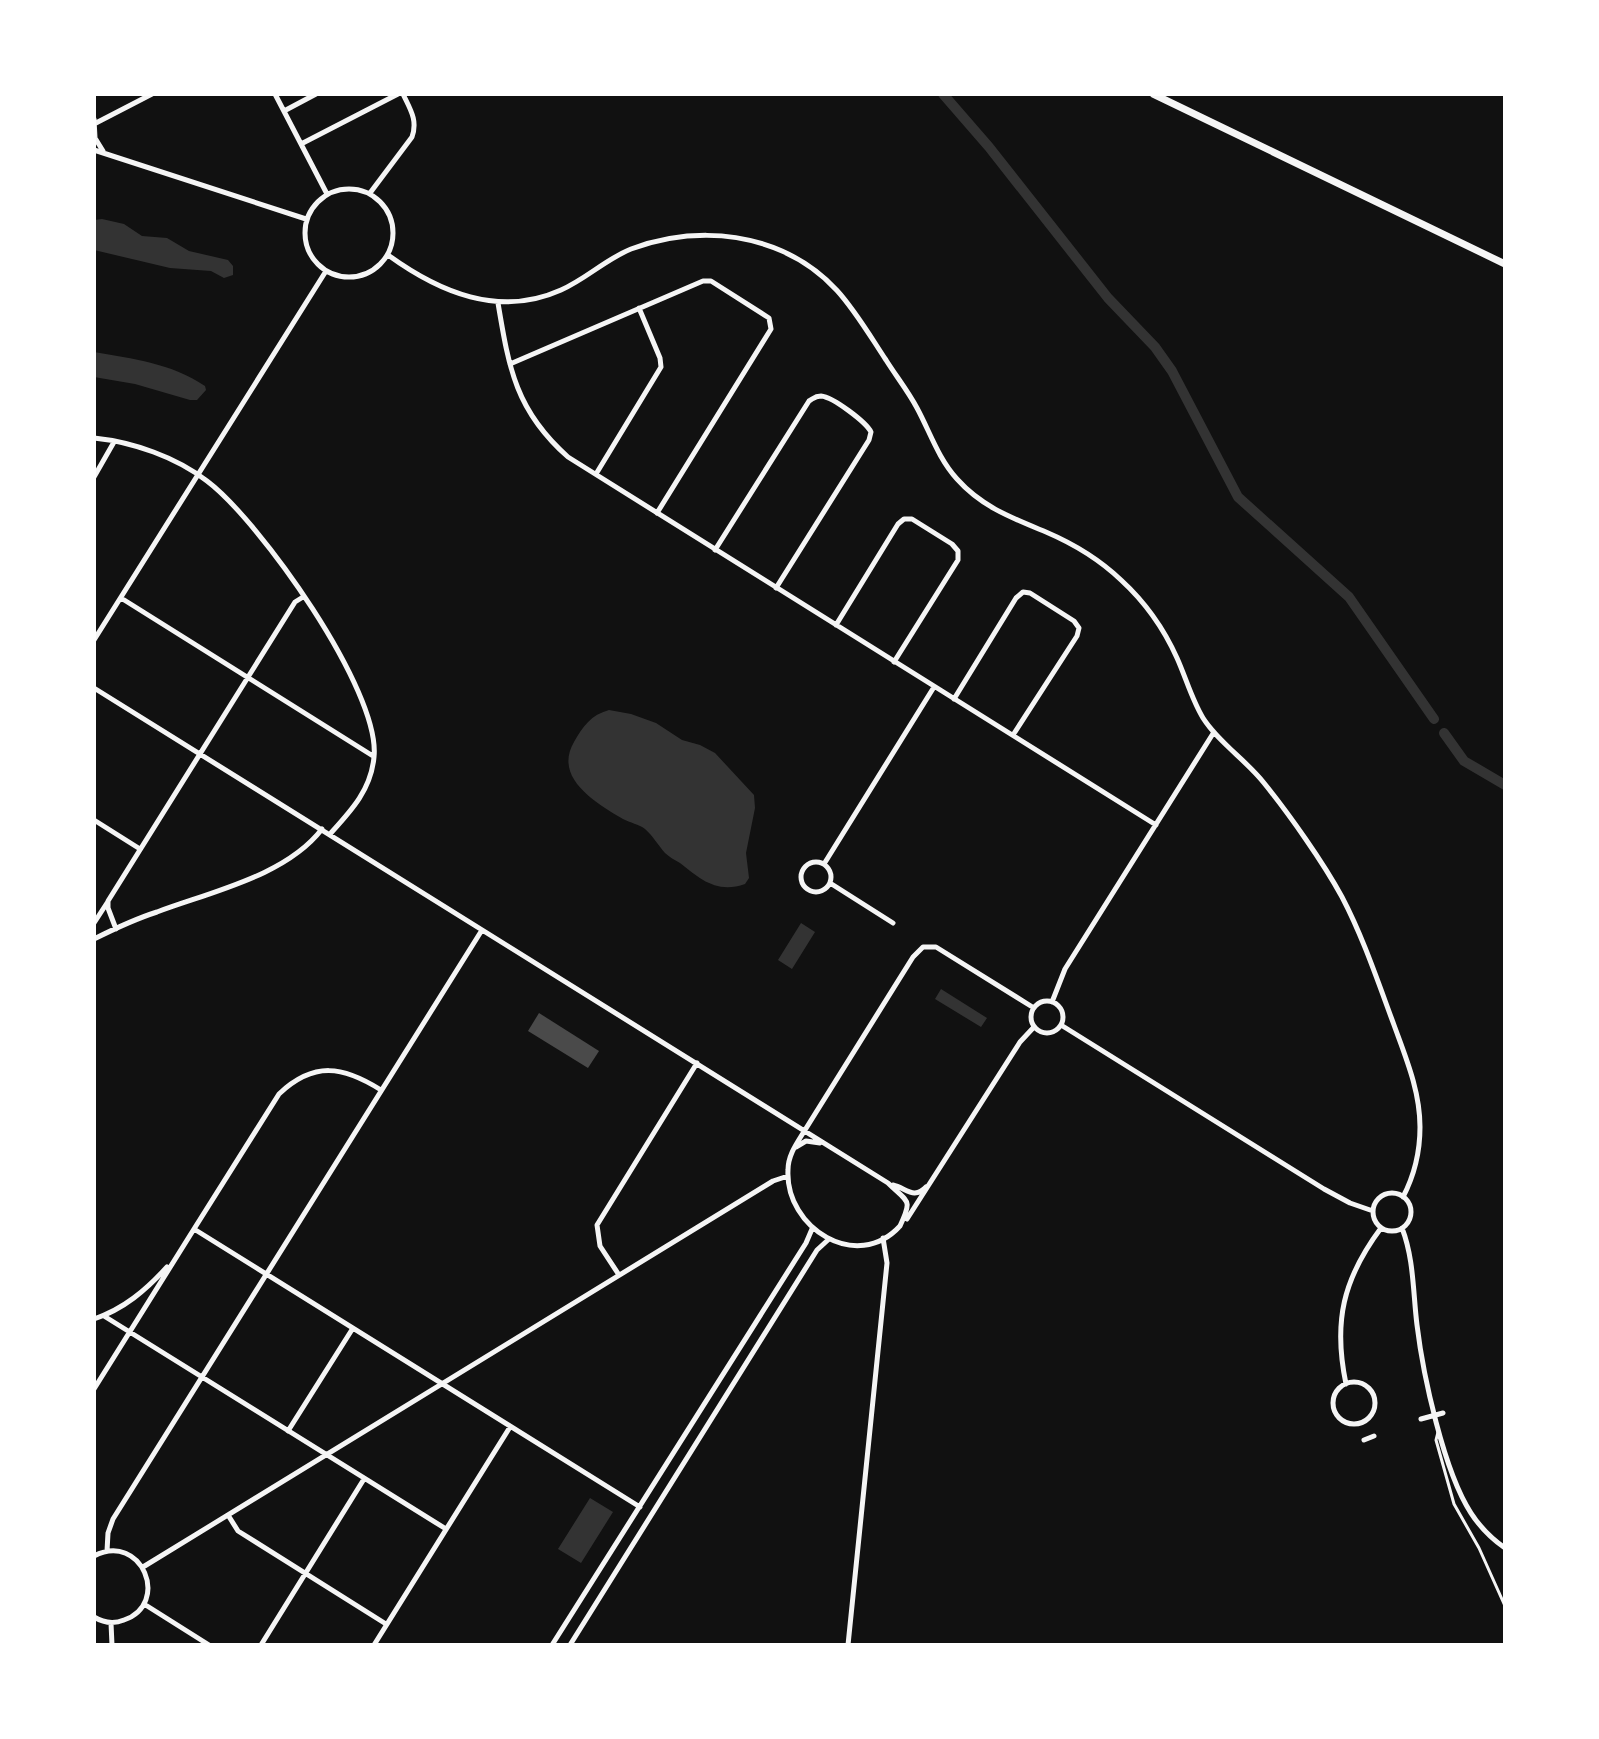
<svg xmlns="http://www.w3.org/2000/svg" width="1599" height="1739" font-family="Signika,sans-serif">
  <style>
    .water { fill: #333 }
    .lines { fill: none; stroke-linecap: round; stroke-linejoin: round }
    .canal { stroke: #333; stroke-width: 10 }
    .building { fill: #4a4a4a }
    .service { stroke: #f5f5f5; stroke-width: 3 }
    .minor { stroke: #f5f5f5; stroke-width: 5 }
    .tertiary { stroke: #f5f5f5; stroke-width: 7 }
  </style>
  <rect width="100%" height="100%" fill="#111"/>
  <path class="water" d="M102 219 124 224 142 236 167 238 189 251 228 260 233 266V275L224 278 211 271 170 268 94 250V220Z
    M94 352C133 359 171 363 205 386L206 390 197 400H190L135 384 94 377Z
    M609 710 631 714 656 723 682 740 700 745 715 753 754 795 755 808 746 853 749 878 745 884C717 894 700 879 680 863 675 860 669 857 665 853 658 845 653 836 645 829 639 824 630 823 623 819 596 803 553 778 574 742 583 726 591 715 609 710Z
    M801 923 815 932 792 969 778 960Z
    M941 989 987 1018 981 1027 935 999Z
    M590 1498 613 1512 581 1563 558 1549Z"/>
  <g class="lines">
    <path class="canal" d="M943 94 989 147 1108 298 1155 347 1172 371 1238 497 1349 597 1434 719
      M1444 733 1464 761 1505 785"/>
  </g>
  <path class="building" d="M539 1013 599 1051 588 1068 528 1031Z"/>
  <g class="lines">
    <path class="service" d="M1438 1432 1436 1440 1454 1504 1479 1548 1505 1606"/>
    <path class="minor" d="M275 94 327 194
      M284 111 316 94
      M94 119 95 138 103 151
      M94 124 152 94
      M301 144 398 94
      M94 150 306 219
      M305 233a44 44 0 1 1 88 0a44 44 0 1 1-88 0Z
      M370 193 412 137C418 120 410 109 403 94
      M388 255C439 292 499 318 561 290 586 279 606 259 631 249 680 231 734 230 782 251 836 275 855 313 886 360 896 376 908 391 917 408 930 432 938 458 957 479 982 507 1012 518 1046 532 1074 544 1099 559 1121 580 1145 602 1164 629 1177 658 1186 678 1192 700 1203 718 1219 743 1246 760 1264 783 1289 814 1323 862 1342 897 1363 937 1378 982 1394 1025 1406 1058 1420 1091 1420 1127 1420 1152 1415 1174 1403 1197
      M498 303C509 369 516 411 568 457L1156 825
      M510 364 703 281H711L769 318 771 329 657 513
      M94 438C133 442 176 457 207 481 259 520 381 691 374 757 371 790 351 811 330 834
      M596 474 661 367 660 358 639 308
      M94 477 114 442
      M715 550 809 401C814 398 815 396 821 396 833 397 866 422 871 432L869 440 776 588
      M121 598 373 756
      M836 625 898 524 904 519H912L952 544 958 551V560L894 662
      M94 640 326 271
      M94 688 888 1183C908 1203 913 1198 900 1226
      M954 699 1016 598 1023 592 1030 593 1074 621 1079 628 1077 636 1013 735
      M94 820 140 849
      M801 877a15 15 0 1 1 30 0a15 15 0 1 1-30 0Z
      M824 864 934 687
      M830 883 893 923
      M94 923 107 903
      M116 929 108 908V901L295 602 303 597
      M94 939C114 929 135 919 157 912 210 892 286 876 322 829
      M1031 1017a16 16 0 1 1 32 0a16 16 0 1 1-32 0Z
      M1052 1002 1065 969 1214 732
      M1061 1025 1324 1189 1350 1203 1373 1211
      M796 1147 806 1141 820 1143
      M893 1185C906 1188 914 1200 926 1187
      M1373 1212a19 19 0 1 1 38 0a19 19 0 1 1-38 0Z
      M907 1219 1020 1042 1034 1027
      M900 1226C857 1273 785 1228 788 1170 788 1155 797 1143 805 1130L913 957 923 947H936L1034 1008
      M1402 1228C1414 1259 1413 1293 1417 1325 1423 1375 1444 1472 1471 1513 1480 1527 1492 1539 1505 1548
      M194 1229 279 1094C314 1061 343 1066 381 1090
      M619 1275 600 1246 597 1225 697 1063
      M104 1316 446 1529
      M94 1319C124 1309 146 1290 167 1267
      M1333 1403a21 21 0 1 1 42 0a21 21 0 1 1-42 0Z
      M1346 1384C1333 1322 1343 1279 1381 1228
      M94 1389 194 1229 640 1507
      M1421 1419 1443 1413
      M288 1431 353 1328
      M1364 1440 1374 1436
      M228 1515 238 1531 386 1624
      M107 1551 108 1533 113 1519 482 930
      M94 1556C142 1531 171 1604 124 1620 114 1624 104 1623 94 1617
      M143 1567 773 1181 788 1176
      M144 1604 209 1645
      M111 1623 112 1645
      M261 1645 364 1479
      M374 1645 510 1427
      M552 1645 806 1243 812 1229
      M570 1645 817 1250 829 1239
      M848 1645 887 1263 883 1238"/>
    <path class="tertiary" d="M1153 94 1505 264"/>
  </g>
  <rect width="1599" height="1739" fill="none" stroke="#ffffff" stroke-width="192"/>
</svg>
